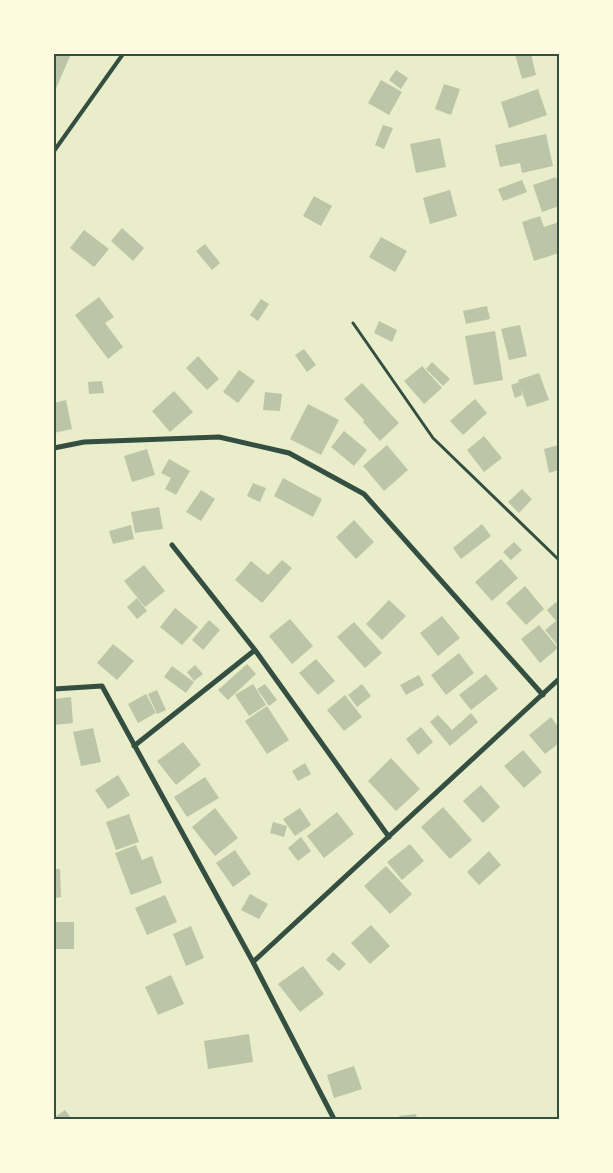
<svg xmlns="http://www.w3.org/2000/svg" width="613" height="1173" font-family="'Golos Text',sans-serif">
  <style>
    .building { fill: #bcc5a7 }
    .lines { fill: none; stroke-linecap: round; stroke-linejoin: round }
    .path { stroke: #344e41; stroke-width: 3 }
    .service { stroke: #344e41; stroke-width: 4 }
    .minor { stroke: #344e41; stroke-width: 5 }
    .neatline { fill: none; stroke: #344e41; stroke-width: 2 }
  </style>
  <rect width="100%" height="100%" fill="#e9edc9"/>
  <path class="building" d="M54 54H71L54 93Z
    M515 54H531L536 75 522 79Z
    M396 70 408 78 401 89 389 80Z
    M381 80 402 92 389 115 368 103Z
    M444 84 460 89 451 115 435 109Z
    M538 89 547 115 509 128 501 102Z
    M383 125 393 128 384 149 375 145Z
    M546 134 553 166 522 173 520 163 500 167 495 145Z
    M440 138 446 167 416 173 410 144Z
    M556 177 559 187V206L542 212 533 185Z
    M522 180 527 192 503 201 498 189Z
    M450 190 457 216 430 224 423 198Z
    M314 196 332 206 321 226 303 216Z
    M540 216 544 227 559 222V253L534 261 522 222Z
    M122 228 144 248 133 261 111 241Z
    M84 230 109 249 94 267 70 248Z
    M381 237 407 251 395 272 369 257Z
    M205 244 220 263 212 270 196 251Z
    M99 297 114 317 105 323 123 347 108 359 75 315Z
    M261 299 269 304 258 321 250 315Z
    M487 306 490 319 466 324 463 311Z
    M379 321 397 330 392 342 374 333Z
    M520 325 527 356 509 360 501 329Z
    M495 331 503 380 474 385 465 336Z
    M304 349 316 365 307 372 295 355Z
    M198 356 219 379 207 390 186 368Z
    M432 362 450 379 443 386 426 369Z
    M422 366 442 388 424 404 404 381Z
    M239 370 255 381 238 403 223 392Z
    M539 373 549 400 527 407 521 389 522 395 515 398 511 385 519 382 518 380Z
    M102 381 104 393 89 394 88 382Z
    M362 383 399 423 380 441 363 422 364 420 344 399Z
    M174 391 193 412 170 432 152 411Z
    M265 392 282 394 280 411 263 410Z
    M475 399 487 413 463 435 450 421Z
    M66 400 72 429 54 433V403Z
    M308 404 339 420 321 455 290 439Z
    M344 431 367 450 354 466 331 447Z
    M484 436 502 458 484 472 467 450Z
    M387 445 408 470 384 491 363 466Z
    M559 445V470L549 473 544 449Z
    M147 449 155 475 132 482 124 456Z
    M169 459 190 471 176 495 165 489 171 478 161 473Z
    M283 478 322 499 313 517 274 496Z
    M253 483 266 488 260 502 247 496Z
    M522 489 532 499 519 513 508 502Z
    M201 490 215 499 201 521 186 512Z
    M159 507 163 529 135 533 131 512Z
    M354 520 374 542 356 559 336 537Z
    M482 524 491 536 461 559 453 548Z
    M131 525 134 539 113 544 109 531Z
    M514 542 522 550 511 560 503 552Z
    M501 559 518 578 492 601 475 582Z
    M282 560 292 568 262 603 235 580 251 561 268 575Z
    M144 565 165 591 145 607 124 581Z
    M525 586 544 609 526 625 506 603Z
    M137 598 147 611 137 619 127 607Z
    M389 600 406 616 382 640 366 624Z
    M556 602 559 606V647L545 630 556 621 547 610Z
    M175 608 198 627 182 645 160 627Z
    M442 616 460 638 438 656 420 633Z
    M290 619 313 646 292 664 269 636Z
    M209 620 220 630 203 650 192 640Z
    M354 622 382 653 365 668 337 637Z
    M539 625 558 648 540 663 521 639Z
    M113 644 134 661 117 680 97 663Z
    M459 653 474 673 446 695 431 675Z
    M316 659 335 681 318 695 299 673Z
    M247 664 256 674 228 700 218 690Z
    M195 665 203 674 194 681 187 672Z
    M172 666 194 682 186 693 164 677Z
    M486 674 498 689 471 710 459 695Z
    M419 675 424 685 406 695 400 685Z
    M253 684 266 705 249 716 235 695Z
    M265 684 277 700 269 706 257 689Z
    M362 684 371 696 357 707 348 695Z
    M157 690 166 710 157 714 148 694Z
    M146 694 156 713 138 723 128 704Z
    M345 695 362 717 344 731 327 710Z
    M71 697 73 723 54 725V699Z
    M267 706 289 740 267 754 245 721Z
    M471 713 478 722 450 746 430 722 438 715 452 730Z
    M551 717 559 728V743L545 754 529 735Z
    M421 727 433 742 418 755 406 739Z
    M93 728 101 762 81 766 73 732Z
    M183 742 201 765 176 785 157 761Z
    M523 750 542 772 524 788 504 766Z
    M391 758 420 789 396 811 368 781Z
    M305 763 311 774 298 781 292 771Z
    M118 775 130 795 108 809 95 790Z
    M205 777 219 798 187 817 174 797Z
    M481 785 500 807 483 823 463 801Z
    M443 807 472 840 450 859 421 827Z
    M215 808 238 838 215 856 192 827Z
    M300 808 311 825 295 836 283 819Z
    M337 812 354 834 324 858 307 836Z
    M129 814 139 842 116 850 106 822Z
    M273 822 287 826 284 837 270 833Z
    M301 837 311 851 298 861 288 848Z
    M410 844 424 861 402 880 387 862Z
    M136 845 142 860 152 856 162 883 131 895 115 853Z
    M235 850 251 874 233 887 216 863Z
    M489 851 501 865 479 885 467 872Z
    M386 866 412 894 390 914 364 886Z
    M54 869H60L61 897 54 898Z
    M250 894 268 904 259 919 241 910Z
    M165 895 177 922 147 935 135 908Z
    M54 922H74V949H54Z
    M371 925 390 946 370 964 351 943Z
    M191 926 204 958 186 966 173 934Z
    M333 952 346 964 339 971 326 960Z
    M303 966 324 994 300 1012 278 984Z
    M171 975 184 1004 158 1015 145 987Z
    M249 1034 253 1062 208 1069 204 1041Z
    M354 1066 362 1089 334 1098 327 1075Z
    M65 1110 72 1119H58L56 1116Z
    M416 1114 417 1119H400L399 1116Z"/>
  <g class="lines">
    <path class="path" d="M353 323 433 438 559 560"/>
    <path class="service" d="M54 151 123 54"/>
    <path class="minor" d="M54 448 84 442 219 437 289 453 364 494 543 695
      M172 545 255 650 389 837
      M54 689 102 686 253 962 334 1119
      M134 746 255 650
      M253 962 559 679"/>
  </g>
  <rect width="613" height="1173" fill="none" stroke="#fefae0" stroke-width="110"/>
  <rect x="55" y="55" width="503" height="1063" class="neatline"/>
</svg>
